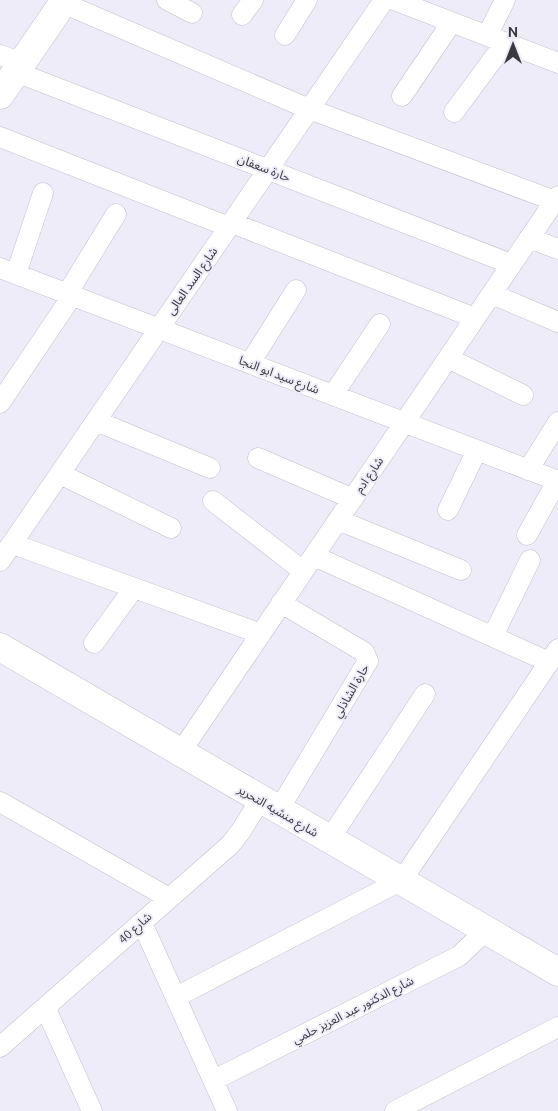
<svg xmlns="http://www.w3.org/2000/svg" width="558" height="1111" font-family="Ubuntu,'Noto Sans Arabic',sans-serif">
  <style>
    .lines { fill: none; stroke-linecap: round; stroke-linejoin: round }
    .street-casing { stroke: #c0bdca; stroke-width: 21 }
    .secondary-casing { stroke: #c0bdca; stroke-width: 29 }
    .street { stroke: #fff; stroke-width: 20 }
    .secondary { stroke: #fff; stroke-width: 28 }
    .labels { text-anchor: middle; stroke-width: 4; stroke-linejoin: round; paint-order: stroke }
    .street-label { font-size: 12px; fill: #3b393f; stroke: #efecf9 }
  </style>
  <rect width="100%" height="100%" fill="#efecf9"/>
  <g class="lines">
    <g class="street-casing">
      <path id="street" d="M167 0 192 13
        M394 0 558 63
        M63 3 309 109 555 201
        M242 15 253 0
        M285 35 307 0
        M487 36 505 0
        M0 55 22 63
        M16 72 511 264
        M402 96 452 22
        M454 112 505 43
        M0 137 229 227
        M232 223 475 318
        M529 238 558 249
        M0 268 558 481
        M16 274 43 193
        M67 294 116 214
        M492 294 558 322
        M448 358 523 395
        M250 363 296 290
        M333 395 380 324
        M0 403 72 296
        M96 421 210 468
        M258 458 353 499
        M528 470 558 422
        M60 474 171 528
        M213 501 303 571
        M448 510 477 450
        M338 520 461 570
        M527 535 557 481
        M13 544 261 634
        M314 556 549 662
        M0 561 384 0
        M493 636 530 560
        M94 643 134 588
        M180 753 558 196
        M0 802 169 898
        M278 811 368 661 364 652 281 603
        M329 840 425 694
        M142 923 227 1111
        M176 997 402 880 558 649
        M45 1007 92 1111
        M0 1047 230 845 241 831 260 800
        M214 1080 459 956 477 939 482 928
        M395 1111 558 1027"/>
    </g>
    <g class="secondary-casing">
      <path id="secondary" d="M0 95 65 0
        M0 647 558 972"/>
    </g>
    <use href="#street" class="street"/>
    <use href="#secondary" class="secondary"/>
  </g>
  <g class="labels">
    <g class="street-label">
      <text transform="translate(264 168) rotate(21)" y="4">حارة سعفان</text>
      <text transform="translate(192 281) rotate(-55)" y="4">شارع السد العالى</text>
      <text transform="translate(279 375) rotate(21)" y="4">شارع سيد ابو النجا</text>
      <text transform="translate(369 475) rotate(-56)" y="4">شارع ادم</text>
      <text transform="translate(351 691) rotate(-60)" y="4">حارة الشاذلي</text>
      <text transform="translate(278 811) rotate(30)" y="4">شارع منشيه التحرير</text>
      <text transform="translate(135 928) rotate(-42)" y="4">شارع 40</text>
      <text transform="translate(353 1010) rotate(-27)" y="4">شارع الدكتور عبد العزيز حلمي</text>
    </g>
  </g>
  <g transform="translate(513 45)" stroke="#efecf9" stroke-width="4" paint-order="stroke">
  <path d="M0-4L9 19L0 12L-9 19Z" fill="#3b393f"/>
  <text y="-8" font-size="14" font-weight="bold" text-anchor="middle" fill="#3b393f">N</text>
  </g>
</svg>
